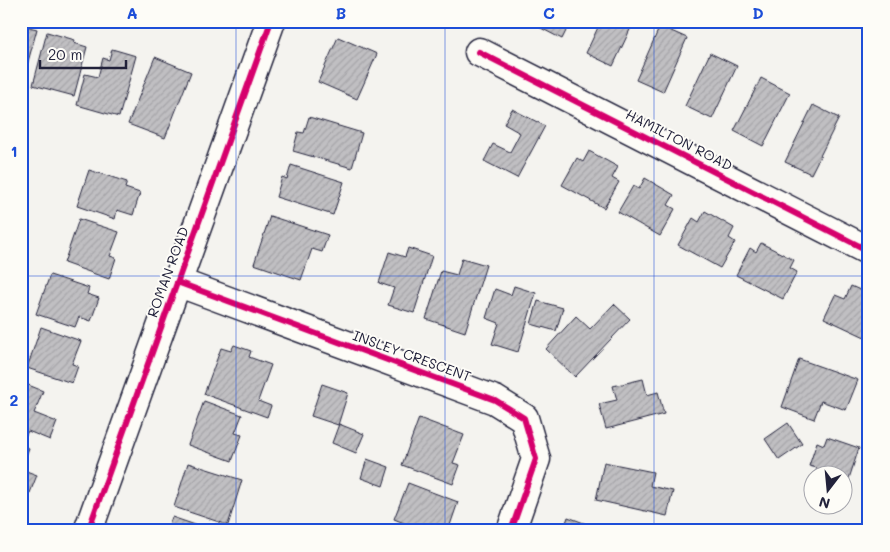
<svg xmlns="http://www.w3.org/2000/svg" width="890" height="552" font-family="Mali,sans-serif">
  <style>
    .building { fill: url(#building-hatch); stroke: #22223b }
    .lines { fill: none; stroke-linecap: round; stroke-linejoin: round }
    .minor-casing { stroke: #22223b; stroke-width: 31 }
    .minor { stroke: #fdfcf7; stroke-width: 28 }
    .cycleway-casing { stroke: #fdfcf7; stroke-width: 9 }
    .cycleway { stroke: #d6006c; stroke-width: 6 }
    .grid { fill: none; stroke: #1d4ed8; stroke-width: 1; stroke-opacity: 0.55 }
    .labels { text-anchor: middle; stroke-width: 4; stroke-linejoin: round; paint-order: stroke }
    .street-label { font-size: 14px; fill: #22223b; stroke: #fdfcf7 }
    .neatline { fill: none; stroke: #1d4ed8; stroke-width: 2 }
    .grid-label { font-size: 16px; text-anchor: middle; font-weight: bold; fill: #1d4ed8 }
  </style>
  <defs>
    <pattern id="building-hatch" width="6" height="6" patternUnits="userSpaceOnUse" patternTransform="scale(1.25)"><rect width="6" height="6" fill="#c0bfc2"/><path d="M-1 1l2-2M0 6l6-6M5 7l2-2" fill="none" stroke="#a5a4a8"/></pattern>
  </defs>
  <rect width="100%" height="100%" fill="#f4f3ef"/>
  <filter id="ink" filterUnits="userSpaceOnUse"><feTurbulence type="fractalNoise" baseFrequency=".02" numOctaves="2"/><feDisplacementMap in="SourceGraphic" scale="10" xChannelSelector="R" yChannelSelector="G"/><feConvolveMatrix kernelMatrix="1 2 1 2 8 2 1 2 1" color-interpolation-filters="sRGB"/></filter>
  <g filter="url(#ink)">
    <path class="building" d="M367 21H378L375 26Z
      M537 21H571L562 39 535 25Z
      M601 21H634L613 66 586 53Z
      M21 25 37 29 23 80 21 79Z
      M660 26 687 38 663 92 636 80Z
      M47 32 75 40 74 43 87 47 74 96 33 85Z
      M338 37 377 54 357 99 318 82Z
      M112 49 136 56 119 117 77 105 85 74 98 77 103 58 109 60Z
      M710 53 737 66 712 119 685 106Z
      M155 57 191 72 165 138 128 124Z
      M761 78 790 93 763 146 734 131Z
      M813 105 839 118 811 174 785 162Z
      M512 109 545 126 517 178 484 161 493 144 510 152 520 133 504 124Z
      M309 117 362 133 352 168 293 151 298 132 304 133Z
      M589 151 618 167 612 178 619 182 604 208 562 185 577 158 583 162Z
      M291 165 344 182 333 215 276 197 282 177 287 179Z
      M89 170 127 182 125 188 140 193 133 215 117 210 115 219 77 206Z
      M645 178 674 195 668 205 675 209 660 236 618 212 633 186 639 189Z
      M705 211 734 228 729 238 735 242 720 268 678 245 693 218 699 222Z
      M270 216 328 235 322 252 312 249 301 280 254 264Z
      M79 219 119 232 110 256 116 258 109 279 64 263Z
      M761 243 794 260 790 268 797 272 783 299 736 275 750 248 756 252Z
      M408 248 432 256 414 313 388 305 394 288 379 283 389 252 405 257Z
      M462 258 486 265 465 332 426 319 441 271 457 275Z
      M50 275 89 288 87 294 99 298 91 321 79 317 75 327 36 314Z
      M514 286 536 293 518 352 492 344 499 323 486 318 495 289 511 295Z
      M851 286 869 294V339L824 318 835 295 845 299Z
      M538 301 563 308 556 331 531 324Z
      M614 304 630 319 575 377 546 349 576 316 590 329Z
      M41 327 81 341 72 364 78 366 72 383 27 368Z
      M234 345 251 351 249 357 271 365 258 401 271 406 267 417 204 394 221 348 231 351Z
      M799 359 858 380 846 410 821 401 814 419 782 407Z
      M643 379 647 395 658 392 664 414 606 429 599 404 617 400 613 386Z
      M21 382 43 391 34 413 57 422 50 440 28 431 26 435 21 433Z
      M322 384 348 393 338 425 311 416Z
      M204 401 242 415 235 433 242 435 232 461 188 445Z
      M419 418 464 435 453 463 460 465 453 484 402 465Z
      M788 423 802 444 779 460 765 439Z
      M339 424 364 434 356 453 332 443Z
      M827 437 859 448 842 500V474H815L817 468 809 466 817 442 824 445Z
      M21 445 29 448 21 469Z
      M367 459 389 467 383 486 361 478Z
      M604 462 653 472 650 486 673 491 667 516 596 500Z
      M188 463 242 480 228 525 174 507Z
      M21 469 37 475 30 493 21 489Z
      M408 483 458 502 448 531H424L394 519Z
      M812 483V497L808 496Z
      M869 507V519L864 517Z
      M172 517 213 531H167Z
      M568 517 605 531H563Z"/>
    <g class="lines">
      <g class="minor-casing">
        <path id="minor" d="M479 52 869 251
          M177 282 495 400 524 418 536 459 511 531
          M88 531 271 21"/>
      </g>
      <use href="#minor" class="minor"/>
      <g class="cycleway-casing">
        <path id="cycleway" d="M479 52 869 251
          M177 282 495 400 524 418 536 459 511 531
          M88 531 271 21"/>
      </g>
      <use href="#cycleway" class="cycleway"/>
    </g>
  </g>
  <path class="grid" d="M236 21V531M445 21V531M654 21V531M21 276H869"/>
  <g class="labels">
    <g class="street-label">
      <text transform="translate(679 140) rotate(27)" y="5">HAMILTON ROAD</text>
      <text transform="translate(168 272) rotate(-70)" y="5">ROMAN ROAD</text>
      <text transform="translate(412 356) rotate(20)" y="5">INSLEY CRESCENT</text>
    </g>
  </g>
  <rect width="890" height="552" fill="none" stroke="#fdfcf7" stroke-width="55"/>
  <g transform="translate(828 490) rotate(196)"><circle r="24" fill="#fdfcf7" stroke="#a5a5ac"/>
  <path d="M0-4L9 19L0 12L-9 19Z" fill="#22223b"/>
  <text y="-8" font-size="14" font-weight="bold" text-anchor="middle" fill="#22223b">N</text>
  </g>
  <path d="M40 60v8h86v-8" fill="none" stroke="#22223b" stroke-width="2.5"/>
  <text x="48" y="60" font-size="15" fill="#22223b" stroke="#fdfcf7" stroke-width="4" paint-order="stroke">20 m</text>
  <rect x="28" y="28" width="834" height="496" class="neatline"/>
  <g class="grid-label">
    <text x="132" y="19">A</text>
    <text x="341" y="19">B</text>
    <text x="549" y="19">C</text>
    <text x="758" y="19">D</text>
    <text x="14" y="157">1</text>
    <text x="14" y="406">2</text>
  </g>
</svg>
